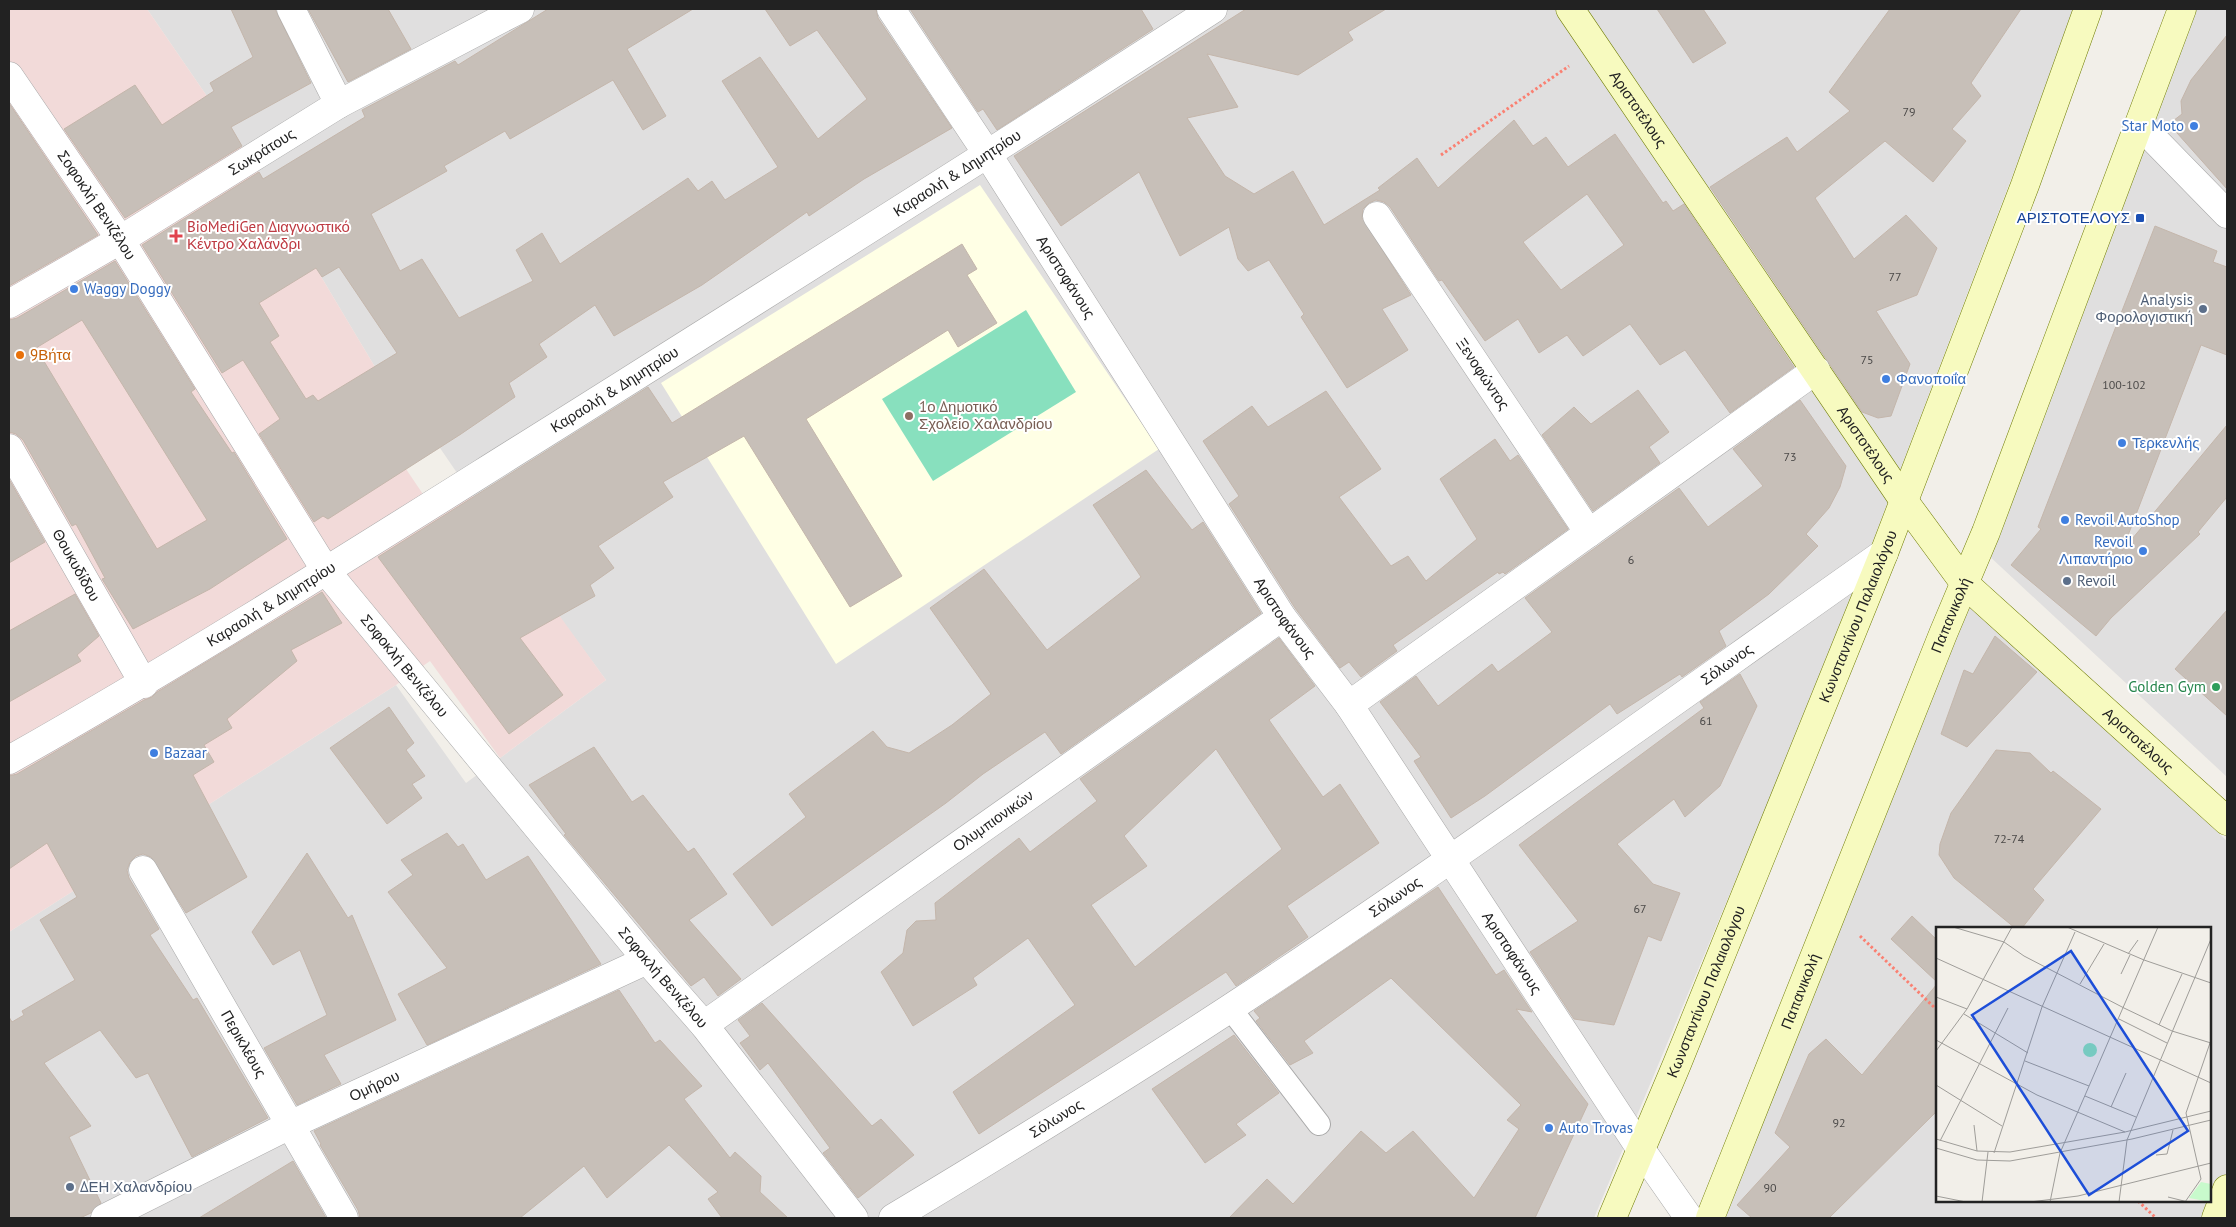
<svg xmlns="http://www.w3.org/2000/svg" width="2236" height="1227" font-family="'PT Sans',sans-serif">
  <style>
    .residential { fill: #e0dfdf; fill-rule: evenodd }
    .commercial { fill: #f2dad9 }
    .education { fill: #ffffe5 }
    .pitch { fill: #88e0be }
    .building { fill: #c7bfb8; stroke: #c4b6ab; fill-rule: evenodd }
    .lines { fill: none; stroke-linecap: round; stroke-linejoin: round }
    .lane-casing { stroke: #a9a9a9; stroke-width: 24 }
    .street-casing { stroke: #a9a9a9; stroke-width: 29 }
    .secondary-casing { stroke: #707d05; stroke-width: 29 }
    .path { stroke: #fa8072; stroke-width: 3; stroke-dasharray: 2.5 2.5; stroke-linecap: butt }
    .lane { stroke: #fff; stroke-width: 22 }
    .street { stroke: #fff; stroke-width: 28 }
    .secondary { stroke: #f7fabf; stroke-width: 28 }
    .shop-dot { fill: #3f7fe0; stroke: #fff; stroke-width: 2 }
    .transit-dot { fill: #1a4fb4; stroke: #fff; stroke-width: 2 }
    .health-dot { fill: #e0444e; stroke: #fff; stroke-width: 2 }
    .service-dot { fill: #5c6f8a; stroke: #fff; stroke-width: 2 }
    .food-dot { fill: #e8710a; stroke: #fff; stroke-width: 2 }
    .education-dot { fill: #8d6e63; stroke: #fff; stroke-width: 2 }
    .leisure-dot { fill: #2e9e5b; stroke: #fff; stroke-width: 2 }
    .labels { text-anchor: middle; stroke-width: 4; stroke-linejoin: round; paint-order: stroke }
    .number-label { font-size: 12px; fill: #4b4948 }
    .street-label { font-size: 15px; fill: #222; stroke: #fff }
    .shop-label { font-size: 15px; fill: #366cbe; stroke: #fff; text-anchor: start }
    .transit-label { font-size: 15px; fill: #164399; stroke: #fff; text-anchor: end }
    .health-label { font-size: 15px; fill: #be3a42; stroke: #fff; text-anchor: start }
    .service-label { font-size: 15px; fill: #4e5e75; stroke: #fff; text-anchor: start }
    .food-label { font-size: 15px; fill: #c56008; stroke: #fff; text-anchor: start }
    .education-label { font-size: 15px; fill: #785e54; stroke: #fff; text-anchor: start }
    .leisure-label { font-size: 15px; fill: #27864d; stroke: #fff; text-anchor: end }
    .inset-road { fill: none; stroke: #9f9d99; stroke-width: 1 }
    .view { fill: #1d4ed8; fill-opacity: 0.15; stroke: #1d4ed8; stroke-width: 2.5 }
    .inset-edge { fill: none; stroke: #222; stroke-width: 2.5 }
  </style>
  <rect width="100%" height="100%" fill="#f2efe9"/>
  <path class="residential" d="M147 9H2076L1824 669 1594 1218H9V932L396 685 466 783 606 680 507 546 440 448 406 469 360 375 375 367 255 166Z
    M2181 9H2227V777L1987 554Z
    M1971 599 2227 841V1218H1724ZM1937 928H2210V1201H1937Z"/>
  <path class="commercial" d="M9 9H147L255 166 375 367 360 376 406 469 437 515 470 492 606 680 500 758 430 661 396 685 9 932Z"/>
  <path class="education" d="M980 185 1159 449 836 664 661 383Z"/>
  <path class="pitch" d="M1026 310 1076 392 933 481 882 399Z"/>
  <path class="building" d="M231 9H275L311 83 231 127 242 146 125 218 64 129 135 85 162 125 214 91 210 83 253 57Z
    M308 9H388L411 49 348 82Z
    M548 9H693L627 49 666 116 643 130 613 80 510 139 505 131 444 166 447 171 371 214 400 271 422 259 459 318 533 281 516 250 542 233 560 264 688 178 698 191 712 181 725 200 778 167 722 81 760 57 818 139 867 99 817 30 790 46 765 9H876L878 18 952 128 864 179 809 216 807 212 702 285 614 336 595 305 539 344 547 357 509 383 515 397 461 434 328 519 323 516 314 522 259 434 280 419 243 360 222 373 142 245 259 172 263 179 365 117 362 110 455 61 458 65ZM339 267 397 353 318 401 313 395 306 399 270 342 279 336 259 303 316 268 322 277Z
    M910 9H1141L1153 29 997 130 983 109 978 112Z
    M1246 9H1386L1348 32 1353 40 1298 75 1207 54 1238 107 1187 118 1225 176 1254 194 1293 171 1324 225 1380 190 1378 188 1417 158 1438 188 1514 120 1533 146 1546 137 1568 167 1615 134 1663 203 1666 201 1673 211 1684 204 1794 367 1730 413 1685 350 1660 365 1630 324 1583 356 1567 335 1539 353 1518 319 1485 341 1442 280 1439 281 1390 207 1384 202 1376 200 1369 203 1363 209 1362 218 1411 295 1382 309 1408 350 1347 388 1301 317 1304 314 1269 260 1248 271 1238 259 1229 227 1180 256 1139 172 1061 226 1014 156ZM1587 194 1624 245 1561 290 1523 242Z
    M1657 9H1703L1726 43 1693 63Z
    M1890 9H2021L1971 83 1981 96 1952 129 1966 141 1933 182 1885 141 1815 198 1854 259 1906 215 1937 248 1917 295 1876 311 1910 364 1891 416 1878 418 1862 412 1710 187 1787 137 1797 152 1850 111 1829 92Z
    M2227 35V189L2169 124 2182 114 2181 101 2191 80Z
    M9 103 98 235 9 286Z
    M2155 226 2217 251 2213 262 2227 267V355L2201 345 2122 551 2227 425V497L2198 532 2200 534 2111 618 2096 636 2011 565 2041 529 2038 527Z
    M962 244 977 269 967 275 997 323 958 347 948 330 806 419 902 576 850 607 744 436 663 482 673 497 598 546 614 568 590 585 595 596 520 638 563 695 509 734 378 557 648 387 672 423Z
    M115 261 195 389 191 392 232 453 234 452 287 539 210 589 133 629 102 579 105 578 76 524 72 526 23 440 16 434 9 432V320L17 318ZM82 320 207 520 157 549 36 348Z
    M1638 390 1669 432 1649 447 1660 463 1593 511 1542 435 1574 407 1591 424Z
    M1326 391 1381 469 1339 497 1391 566 1408 556 1426 581 1477 539 1440 479 1495 439 1510 461 1518 455 1568 529 1505 574 1503 572 1499 574 1498 572 1393 645 1397 651 1361 677 1349 662 1340 668 1295 608 1229 504 1239 496 1203 441 1252 406 1268 427Z
    M1800 400 1846 466 1840 487 1829 508 1806 534 1818 546 1769 594 1719 631 1726 646 1682 677 1680 674 1617 714 1610 704 1485 796 1451 818 1414 761 1421 757 1380 702 1416 676 1438 706 1492 664 1498 672 1552 632 1525 598 1679 488 1708 527 1763 486 1733 449Z
    M1146 470 1192 530 1203 522 1261 613 1061 754 1045 732 983 774 946 803 772 926 733 874 806 817 789 794 873 731 887 747 909 753 952 725 991 694 930 608 984 569 1047 650 1141 577 1093 505Z
    M9 479 45 542 9 563Z
    M322 592 342 623 291 650 297 661 227 719 232 728 204 745 214 762 193 775 247 877 186 913 151 857 143 854 136 856 130 862 127 870 129 878 159 929 150 935 193 1000 197 998 268 1118 192 1157 148 1073 136 1078 100 1030 44 1063 91 1126 69 1137 101 1203 91 1213 80 1218H9V1017L12 1022 24 1015 22 1011 75 980 40 920 77 897 47 843 9 869V776L17 774 144 700 152 697 157 692Z
    M75 594 99 636 77 655 81 661 9 702V631Z
    M2227 610V716L2175 669Z
    M1995 636 2037 672 1967 747 1941 734 1964 670 1973 674Z
    M1279 638 1315 686 1269 720 1323 797 1340 784 1379 843 1287 906 1308 937 1236 986 1226 972 979 1134 953 1092 1075 1005 1028 938 973 978 977 985 913 1026 881 972 903 953 907 930 916 921 936 920 935 903 1019 838 1030 852 1097 801 1080 779ZM1216 749 1282 849 1135 967 1091 905 1147 866 1124 836Z
    M1740 674 1757 706 1720 786 1685 817 1674 799 1617 844 1653 884 1680 893 1661 941 1648 936 1614 1025 1574 1019 1530 952 1578 921 1519 845 1704 708 1700 702Z
    M389 707 414 743 406 750 425 776 412 784 422 798 387 824 330 748Z
    M594 747 632 802 643 795 688 852 694 848 727 894 689 920 741 979 718 996 704 977 691 986 564 835 566 834 529 785Z
    M1996 750 2030 753 2051 773 2053 771 2101 809 2033 889 2044 900 2022 928H2015L1954 878 1939 855 1940 844 1951 813Z
    M447 833 458 847 463 844 486 880 528 856 601 964 427 1045 398 994 447 968 388 892 413 875 401 860Z
    M307 853 348 918 352 915 396 1020 324 1055 341 1084 297 1105 264 1048 327 1015 300 950 273 965 252 932Z
    M1438 887 1496 975 1504 970 1532 1012 1516 1009 1588 1104 1535 1218H1229L1267 1179 1293 1204 1361 1131 1386 1153 1413 1131 1474 1198 1519 1129 1507 1120 1521 1105 1391 978 1304 1041 1313 1053 1290 1065 1256 1021 1260 1018 1254 1011Z
    M1912 916 1937 940V982L1891 939Z
    M1937 984V1111L1829 1218H1752L1737 1205 1790 1147 1775 1133 1809 1054 1826 1039 1862 1075Z
    M619 990 655 1043 660 1040 702 1086 684 1099 730 1158 735 1152 761 1176 760 1192 788 1218H722L708 1199 718 1192 669 1145 607 1198 584 1166 520 1218H360L358 1210 320 1145 321 1144 314 1131Z
    M762 1003 872 1126 881 1119 914 1155 858 1198 823 1153 830 1148 768 1063 760 1070 740 1043 750 1036 738 1020Z
    M1234 1035 1279 1093 1236 1124 1246 1135 1205 1163 1152 1089Z
    M293 1161 326 1218H199Z"/>
  <g class="lines">
    <g class="lane-casing">
      <path id="lane" d="M1230 1008 1319 1124"/>
    </g>
    <g class="street-casing">
      <g id="street">
        <path d="M291 9 339 104"/>
        <path id="s1" d="M891 9 988 155 1282 617 1349 705 1640 1148 1689 1218"/>
        <path id="s2" d="M9 76 116 233 326 571 647 960 704 1025 854 1218"/>
        <path d="M2139 124 2227 214"/>
        <path id="s3" d="M1377 216 1589 533"/>
        <path id="s4" d="M9 304 120 240 339 104 520 9"/>
        <path id="s5" d="M9 448 144 684"/>
        <path d="M1349 705 1816 370"/>
        <path id="s6" d="M9 760C195 655 375 540 557 426 776 288 996 150 1213 9"/>
        <path id="s7" d="M143 870 344 1218"/>
        <path id="s8" d="M704 1025 1282 617"/>
        <path id="s9" d="M105 1218 290 1125 647 960"/>
        <path id="s10" d="M893 1218C1006 1150 1119 1081 1229 1009 1451 863 1667 706 1884 553"/>
      </g>
    </g>
    <g class="secondary-casing">
      <g id="secondary">
        <path id="s11" d="M1570 9 1904 501 1965 584 2227 821"/>
        <path id="s12" d="M1612 1218 1677 1064 1884 553 2025 185 2088 9"/>
        <path id="s13" d="M1710 1218 1943 634 1986 532 2182 9"/>
        <path d="M2216 1218 2227 1189"/>
      </g>
    </g>
    <path class="path" d="M1441 155 1569 66
      M1860 936 1937 1010
      M2138 1201 2156 1218"/>
    <use href="#lane" class="lane"/>
    <use href="#street" class="street"/>
    <use href="#secondary" class="secondary"/>
  </g>
  <g class="shop-dot">
    <circle cx="2194" cy="126" r="5"/>
    <circle cx="74" cy="289" r="5"/>
    <circle cx="1886" cy="379" r="5"/>
    <circle cx="2122" cy="443" r="5"/>
    <circle cx="2065" cy="520" r="5"/>
    <circle cx="2143" cy="551" r="5"/>
    <circle cx="154" cy="753" r="5"/>
    <circle cx="1549" cy="1128" r="5"/>
  </g>
  <rect class="transit-dot" x="2135" y="213" width="10" height="10" rx="2.5"/>
  <path class="health-dot" d="M173.5 228.5h5v5h5v5h-5v5h-5v-5h-5v-5h5z"/>
  <g class="service-dot">
    <circle cx="2203" cy="309" r="5"/>
    <circle cx="2067" cy="581" r="5"/>
    <circle cx="70" cy="1187" r="5"/>
  </g>
  <circle class="food-dot" cx="20" cy="355" r="5"/>
  <circle class="education-dot" cx="909" cy="416" r="5"/>
  <circle class="leisure-dot" cx="2216" cy="687" r="5"/>
  <g class="labels">
    <g class="number-label">
      <text x="1909" y="116">79</text>
      <text x="1895" y="281">77</text>
      <text x="1867" y="364">75</text>
      <text x="2124" y="389">100-102</text>
      <text x="1790" y="461">73</text>
      <text x="1631" y="564">6</text>
      <text x="1706" y="725">61</text>
      <text x="2009" y="843">72-74</text>
      <text x="1640" y="913">67</text>
      <text x="1839" y="1127">92</text>
      <text x="1770" y="1192">90</text>
    </g>
    <g class="street-label">
      <text dy="5" stroke="none"><textPath href="#s11" startOffset="121">Αριστοτέλους</textPath></text>
      <text dy="5" stroke="none"><textPath href="#s4" startOffset="295">Σωκράτους</textPath></text>
      <text dy="5" stroke="none"><textPath href="#s6" startOffset="1115">Καραολή &amp; Δημητρίου</textPath></text>
      <text dy="5" stroke="none"><textPath href="#s2" startOffset="156">Σοφοκλή Βενιζέλου</textPath></text>
      <text dy="5" stroke="none"><textPath href="#s1" startOffset="320">Αριστοφάνους</textPath></text>
      <text dy="5" stroke="none"><textPath href="#s3" startOffset="190">Ξενοφώντος</textPath></text>
      <text dy="5" stroke="none"><textPath href="#s6" startOffset="710">Καραολή &amp; Δημητρίου</textPath></text>
      <text dy="5" stroke="none"><textPath href="#s11" startOffset="526">Αριστοτέλους</textPath></text>
      <text dy="5" stroke="none"><textPath href="#s5" startOffset="135">Θουκυδίδου</textPath></text>
      <text dy="5" stroke="none"><textPath href="#s6" startOffset="305">Καραολή &amp; Δημητρίου</textPath></text>
      <text dy="5" stroke="none"><textPath href="#s13" startOffset="649">Παπανικολή</textPath></text>
      <text dy="5" stroke="none"><textPath href="#s1" startOffset="725">Αριστοφάνους</textPath></text>
      <text dy="5" stroke="none"><textPath href="#s12" startOffset="650">Κωνσταντίνου Παλαιολόγου</textPath></text>
      <text dy="5" stroke="none"><textPath href="#s10" startOffset="1001">Σόλωνος</textPath></text>
      <text dy="5" stroke="none"><textPath href="#s2" startOffset="711">Σοφοκλή Βενιζέλου</textPath></text>
      <text dy="5" stroke="none"><textPath href="#s11" startOffset="931">Αριστοτέλους</textPath></text>
      <text dy="5" stroke="none"><textPath href="#s8" startOffset="354">Ολυμπιονικών</textPath></text>
      <text dy="5" stroke="none"><textPath href="#s10" startOffset="596">Σόλωνος</textPath></text>
      <text dy="5" stroke="none"><textPath href="#s1" startOffset="1130">Αριστοφάνους</textPath></text>
      <text dy="5" stroke="none"><textPath href="#s2" startOffset="1116">Σοφοκλή Βενιζέλου</textPath></text>
      <text dy="5" stroke="none"><textPath href="#s13" startOffset="244">Παπανικολή</textPath></text>
      <text dy="5" stroke="none"><textPath href="#s12" startOffset="245">Κωνσταντίνου Παλαιολόγου</textPath></text>
      <text dy="5" stroke="none"><textPath href="#s7" startOffset="201">Περικλέους</textPath></text>
      <text dy="5" stroke="none"><textPath href="#s9" startOffset="300">Ομήρου</textPath></text>
      <text dy="5" stroke="none"><textPath href="#s10" startOffset="191">Σόλωνος</textPath></text>
    </g>
    <g class="shop-label">
      <text x="2184" y="131" text-anchor="end">Star Moto</text>
      <text x="84" y="294">Waggy Doggy</text>
      <text x="1896" y="384">Φανοποιΐα</text>
      <text x="2132" y="448">Τερκενλής</text>
      <text x="2075" y="525">Revoil AutoShop</text>
      <text x="2133" y="547" text-anchor="end">Revoil<tspan x="2133" dy="17">Λιπαντήριο</tspan></text>
      <text x="164" y="758">Bazaar</text>
      <text x="1559" y="1133">Auto Trovas</text>
    </g>
    <g class="transit-label">
      <text x="2130" y="223">ΑΡΙΣΤΟΤΕΛΟΥΣ</text>
    </g>
    <g class="health-label">
      <text x="187" y="232">BioMediGen Διαγνωστικό<tspan x="187" dy="17">Κέντρο Χαλάνδρι</tspan></text>
    </g>
    <g class="service-label">
      <text x="2193" y="305" text-anchor="end">Analysis<tspan x="2193" dy="17">Φορολογιστική</tspan></text>
      <text x="2077" y="586">Revoil</text>
      <text x="80" y="1192">ΔΕΗ Χαλανδρίου</text>
    </g>
    <g class="food-label">
      <text x="30" y="360">9Βήτα</text>
    </g>
    <g class="education-label">
      <text x="919" y="412">1ο Δημοτικό<tspan x="919" dy="17">Σχολείο Χαλανδρίου</tspan></text>
    </g>
    <g class="leisure-label">
      <text x="2206" y="692">Golden Gym</text>
    </g>
  </g>
  <g transform="translate(1936 927)">
    <rect width="275" height="275" fill="#f2efe9"/>
    <path d="M265 255 275 257V275L253 271Z" fill="#c8facc"/>
    <path d="M147 123a7 7 0 1 1 14 0a7 7 0 1 1-14 0Z" fill="#88e0be"/>
    <path class="inset-road" d="M17 0 68 15 88 29 188 81 236 104 275 116M131 0 208 33 275 56M192 27 202 13M0 31 275 156M185 47 194 28M144 57 168 17M0 70 31 82M28 87 92 126M183 92 231 116M223 98 246 47M0 113 101 168 189 205M0 124 31 82 76 0M89 134 153 159M0 158 66 199M149 169 200 190M175 180 190 146M38 198 41 224M0 212 41 224 74 225 189 205 275 184M4 214 72 81M0 221 41 233 74 234 196 212 275 193M58 226 106 80 139 5M220 228 231 227 237 203M0 269 30 275M232 270 252 275M46 275 52 225M94 275 142 269 275 236M114 275 124 226 222 0M183 275 191 213 275 12M249 275 265 252 250 186 275 113"/>
    <path class="view" d="M135 24 252 204 153 268 36 88Z"/>
    <rect width="275" height="275" class="inset-edge"/>
  </g>
  <rect width="2236" height="1227" fill="none" stroke="#222222" stroke-width="20"/>
</svg>
